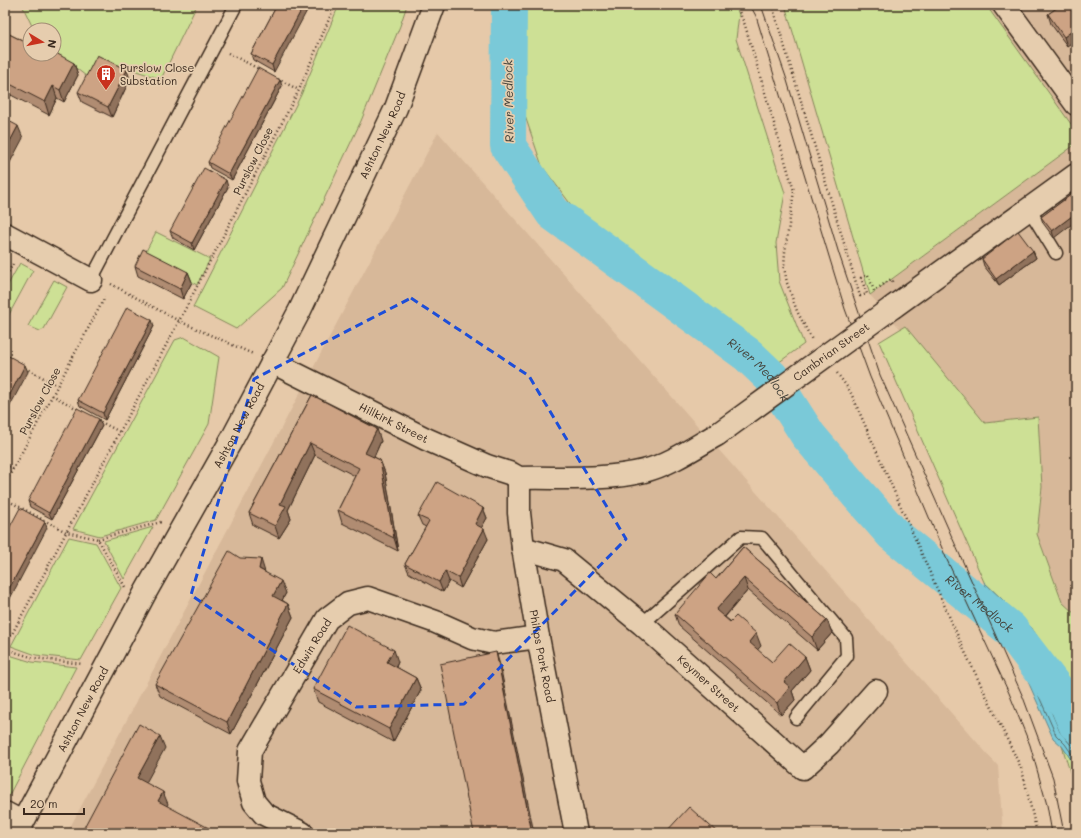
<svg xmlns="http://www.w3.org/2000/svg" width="1081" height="838" font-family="Mali,sans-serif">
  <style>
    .built { fill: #d7b899 }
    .green { fill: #cde095; stroke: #84855a }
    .water { fill: #7ac9d8; stroke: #61898e }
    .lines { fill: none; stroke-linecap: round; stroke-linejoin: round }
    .shore { stroke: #546a68; stroke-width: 1 }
    .river { stroke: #7ac9d8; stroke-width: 36 }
    .service-casing { stroke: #3b2a1e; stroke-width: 15 }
    .minor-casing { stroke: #3b2a1e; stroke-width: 25 }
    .tertiary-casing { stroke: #3b2a1e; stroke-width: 25 }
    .primary-casing { stroke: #3b2a1e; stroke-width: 25 }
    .path { stroke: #3b2a1e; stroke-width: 2.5; stroke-dasharray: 1 3; stroke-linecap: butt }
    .service { stroke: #e6cdae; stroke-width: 12 }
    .minor { stroke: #e6cdae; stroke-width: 22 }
    .tertiary { stroke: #e6cdae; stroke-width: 22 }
    .primary { stroke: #e6cdae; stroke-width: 22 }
    .tram { stroke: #3b2a1e; stroke-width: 1 }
    .tertiary-bridge-casing { stroke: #3b2a1e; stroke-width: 25; stroke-linecap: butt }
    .tertiary-bridge { stroke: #e6cdae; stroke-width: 22 }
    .wall { fill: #b08c72; stroke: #3b2a1e }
    .shaded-wall { fill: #90725c; stroke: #3b2a1e }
    .building { fill: #cda384; stroke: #3b2a1e }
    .marked { fill: none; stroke: #1d4ed8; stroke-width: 3; stroke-dasharray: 8 5; stroke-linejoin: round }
    .labels { text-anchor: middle; stroke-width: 3.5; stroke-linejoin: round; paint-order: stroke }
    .poi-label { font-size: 11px; fill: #3b2a1e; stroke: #e6cdae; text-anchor: start }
    .street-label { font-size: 11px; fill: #3b2a1e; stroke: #e6cdae }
    .water-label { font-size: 12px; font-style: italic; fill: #44423a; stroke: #e6cdae }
  </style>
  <rect width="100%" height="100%" fill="#e6c9a9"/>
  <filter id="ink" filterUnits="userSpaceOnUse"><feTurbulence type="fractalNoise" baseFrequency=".025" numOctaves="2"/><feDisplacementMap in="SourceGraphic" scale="8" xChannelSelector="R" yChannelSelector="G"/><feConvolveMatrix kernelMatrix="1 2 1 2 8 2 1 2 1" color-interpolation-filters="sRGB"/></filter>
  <g filter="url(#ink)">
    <path class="built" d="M986 5H1076V131Z
      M438 132 998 766 1003 833H67Z
      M1076 144V615L1062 602 1037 534 1042 487 1038 417 985 423 870 295Z"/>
    <path class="green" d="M22 5H197L161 79 99 59 86 76 54 51V30H34Z
      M339 5H407L400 26 361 121 282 288 236 329 193 307 301 95Z
      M526 5H734L739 14 736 39 785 193 776 243 779 281 804 344 778 363 741 330 581 218 542 166 524 113 522 69Z
      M785 5H986L1076 131V144L870 295Z
      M156 232 210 259 197 285 143 257Z
      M20 263 33 270 5 322V290Z
      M54 280 67 287 44 329 40 331 28 326Z
      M905 326 985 423 1038 417 1042 487 1037 534 1062 602 1076 615V695L1031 627 984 582 879 342Z
      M184 337 219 357 209 424 156 520 100 536 73 529 175 340Z
      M153 527 124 579 104 541Z
      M69 537 96 543 121 588 81 660 36 655 11 646Z
      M6 654 32 662 76 667 8 797 5 795Z
      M1062 746 1076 767V791Z"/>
    <path class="water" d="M984 582 1031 627 1076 695V767L1062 746 1053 738Z"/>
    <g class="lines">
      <path class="shore" d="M1076 697 1071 695 1028 629 1003 605H1000V608L1056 735 1065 744 1076 760
        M1076 702 1067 698 1024 633 1017 626H1015L1060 732 1076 751
        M1076 708 1068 706 1063 703 1049 681H1046L1066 729 1076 740"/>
      <path class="river" id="s1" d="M509 5 508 146 553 213 748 355 771 377 808 435 856 492 893 534 1010 629 1068 705 1076 724"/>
      <g class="service-casing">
        <path id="service" d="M1029 209 1056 253
          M91 280 236 5
          M642 624 741 537 762 538 846 638 847 656 796 718"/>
      </g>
      <g class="minor-casing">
        <g id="minor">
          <path d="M1004 5 1076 104"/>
          <path d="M5 234 91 280"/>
          <path id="s2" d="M519 478V513L523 548 538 637 576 833"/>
          <path id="s3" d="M523 548 564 560 642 624 803 768 829 744 876 691"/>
          <path d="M5 813 22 822"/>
          <path d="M302 833 264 814 254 802 248 781 250 751 327 619 348 603 368 598 436 622 472 638 494 643 538 637"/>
        </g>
      </g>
      <g class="tertiary-casing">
        <g id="tertiary">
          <path d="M893 307 1076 175"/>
          <path id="s4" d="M272 362 426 439 487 466 512 474 519 478C560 477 604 481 644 471 671 464 695 447 718 434"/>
        </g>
      </g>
      <g class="primary-casing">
        <g id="primary">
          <path id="s5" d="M17 833 145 593 232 439 300 310 396 108 434 5"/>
        </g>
      </g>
      <path class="path" d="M736 5 745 25 794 191 785 252 784 267 787 283 797 311 812 340
        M772 5 860 296 867 294 861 278 868 275 874 291 891 279 893 282
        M737 7 741 5
        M228 53 259 69
        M278 79 299 90
        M5 279 14 262
        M111 284 179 321 253 354
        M25 368 57 385
        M837 373 850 391 964 650 1022 770 1037 833
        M52 395 79 410
        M97 420 120 432
        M5 465 13 469
        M5 484 105 297
        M5 499 66 532 98 539 125 587
        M98 539 161 522
        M5 647 179 321 299 90 335 5
        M5 649 34 658 83 664"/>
      <use href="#service" class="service"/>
      <use href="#minor" class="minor"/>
      <use href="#tertiary" class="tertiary"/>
      <use href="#primary" class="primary"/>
      <path class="tram" d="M750 5 756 16 845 309 870 377 947 560 1009 693 1030 745 1047 805 1052 833
        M761 5 786 77 839 254 880 375 1023 697 1053 778 1064 833"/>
      <g class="tertiary-bridge-casing">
        <g id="tertiary-bridge">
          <path id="s6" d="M718 434 893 307"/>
        </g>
      </g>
      <use href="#tertiary-bridge" class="tertiary-bridge"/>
    </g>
    <path class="wall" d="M277 5 274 72 253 60 251 54Z
      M1061 5 1067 46 1051 24 1048 14Z
      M5 32 27 43 30 54 74 63 78 75 64 102 57 98 49 115 11 95 5 105Z
      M130 79 112 117 82 102 78 92Z
      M282 86 232 180 210 168 208 162Z
      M228 187 194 250 173 238 170 231Z
      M1076 191 1054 238 1043 223 1041 217Z
      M1033 251 1036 258 999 285 984 266 982 259Z
      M135 266 188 272 192 282 183 299 138 276Z
      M154 326 105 420 80 406 78 400Z
      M312 395 381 441 374 457 380 460 385 473 398 551 342 523 338 510 355 476 315 455 288 510 291 519 279 538 253 525 249 513Z
      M102 426 52 519 30 507 28 501Z
      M483 508 487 518 481 528 488 539 461 588 449 581 443 592 409 573 405 564 426 527 422 525 418 516Z
      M743 547 827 620 832 633 817 650 748 590 725 617 761 646 757 650 772 662 805 657 810 670 792 691 795 700 781 715 679 626 675 614 716 579Z
      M265 572 286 593 282 600 288 604 293 617 231 734 160 696 155 684Z
      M398 662 396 667 416 678 421 690 393 742 318 702 313 689Z"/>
    <path class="shaded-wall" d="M304 5H310L274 72 272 65Z
      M1076 28V40L1067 46 1064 37Z
      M27 43 30 52 25 47Z
      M74 63 78 75 64 102 60 90Z
      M127 70 130 79 112 117 108 107Z
      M280 80 282 86 232 180 229 174Z
      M6 82 11 95 5 105V84Z
      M53 86 57 98 49 115 45 102Z
      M18 126 23 138 5 172V151Z
      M226 180 228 187 194 250 192 243Z
      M1076 213V221L1054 238 1052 231Z
      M1033 251 1036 258 999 285 996 279Z
      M188 272 192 282 183 299 180 289Z
      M152 320 154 326 105 420 103 413Z
      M25 365 28 372 5 415V404Z
      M99 419 102 426 52 519 49 513Z
      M377 429 381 441 370 465 365 453Z
      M310 443 315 455 288 510 291 519 279 538 275 526 280 504Z
      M380 460 385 473 398 551 394 538Z
      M483 508 487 518 478 534 475 524Z
      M45 522 47 528 5 608V596Z
      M484 529 488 539 461 588 458 578Z
      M261 559 265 572 259 569Z
      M445 571 449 581 443 592 439 582Z
      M744 578 748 590 720 622 716 610Z
      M281 581 286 593 278 608 273 596Z
      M288 604 293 617 231 734 227 722Z
      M827 620 832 633 817 650 812 637Z
      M756 633 761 646 753 655 749 642Z
      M394 650 398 662 392 675 387 662Z
      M496 652 500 665 534 833H532Z
      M805 657 810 670 792 691 795 700 781 715 777 703 784 682Z
      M416 678 421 690 393 742 389 729Z
      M160 736 165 748 142 790 137 778Z
      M163 792 168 804 163 813 158 801Z"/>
    <path class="building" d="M277 5H304L272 65 251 54Z
      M1061 5H1076V28L1064 37 1048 14Z
      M5 32 27 43 25 47 30 50V54H54V52L74 63 60 90 53 86 45 102 6 82 5 84Z
      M97 55 127 70 108 107 78 92Z
      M258 68 280 80 229 174 208 162Z
      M5 119 18 126 5 151Z
      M204 168 226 180 192 243 170 231Z
      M1076 191V213L1052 231 1041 217Z
      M1018 231 1033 251 996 279 982 259Z
      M143 249 188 272 180 289 135 266Z
      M127 307 152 320 103 413 78 400Z
      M5 354 25 365 5 404Z
      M312 395 377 429 365 453 380 460 394 538 338 510 359 468 310 443 280 504 286 506 275 526 249 513Z
      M77 408 99 419 49 513 28 501Z
      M437 482 483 508 475 524 484 529 458 578 445 571 439 582 405 564 429 521 418 516Z
      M20 508 45 522 5 596V536Z
      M743 547 827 620 812 637 744 578 716 610 730 622 736 616 756 633 749 642 772 662 789 643 805 657 784 682 790 687 777 703 675 614 710 573 716 579Z
      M229 551 240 558 261 559 259 569 281 581 273 596 288 604 227 722 155 684Z
      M347 625 394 650 387 662 416 678 389 729 313 689Z
      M496 652 532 833H474L440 664Z
      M139 724 160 736 137 778 163 792 158 801 218 833H81Z
      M689 807 718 833H665Z"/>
  </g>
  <path class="marked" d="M411 298 529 376 626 539 464 704 356 707 191 595 254 379Z"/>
  <defs>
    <g id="building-pin" transform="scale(1)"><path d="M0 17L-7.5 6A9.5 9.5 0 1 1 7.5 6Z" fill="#c8321e" stroke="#e6cdae"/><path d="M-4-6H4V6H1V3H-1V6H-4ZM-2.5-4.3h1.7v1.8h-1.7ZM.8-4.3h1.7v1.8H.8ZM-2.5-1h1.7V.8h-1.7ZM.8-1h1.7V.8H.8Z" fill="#fff"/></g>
  </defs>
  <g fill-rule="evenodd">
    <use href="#building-pin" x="106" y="74"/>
  </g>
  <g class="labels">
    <g class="poi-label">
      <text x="120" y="72">Purslow Close<tspan x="120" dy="13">Substation</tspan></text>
    </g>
    <g class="street-label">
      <text dy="4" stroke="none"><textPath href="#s5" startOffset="788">Ashton New Road</textPath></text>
      <text transform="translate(253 161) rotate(-63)" y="4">Purslow Close</text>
      <text dy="4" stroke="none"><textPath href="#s6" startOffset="140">Cambrian Street</textPath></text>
      <text transform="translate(40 401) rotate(-62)" y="4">Purslow Close</text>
      <text dy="4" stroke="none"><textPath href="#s4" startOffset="136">Hillkirk Street</textPath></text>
      <text dy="4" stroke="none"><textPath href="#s5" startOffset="464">Ashton New Road</textPath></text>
      <text transform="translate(312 646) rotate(-58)" y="4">Edwin Road</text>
      <text dy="4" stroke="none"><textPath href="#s2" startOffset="180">Philips Park Road</textPath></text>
      <text dy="4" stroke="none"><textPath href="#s3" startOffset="233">Keymer Street</textPath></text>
      <text dy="4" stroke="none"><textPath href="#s5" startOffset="140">Ashton New Road</textPath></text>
    </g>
    <g class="water-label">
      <text transform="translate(509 101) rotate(-91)" y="4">River Medlock</text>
      <text dy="4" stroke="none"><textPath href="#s1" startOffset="481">River Medlock</textPath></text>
      <text dy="4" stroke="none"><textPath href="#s1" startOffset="805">River Medlock</textPath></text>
    </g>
  </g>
  <rect width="1081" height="838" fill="none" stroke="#e6cdae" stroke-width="20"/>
  <rect x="10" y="10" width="1061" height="818" fill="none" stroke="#3b2a1e" stroke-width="1.5" filter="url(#ink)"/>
  <g transform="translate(42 42) rotate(100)"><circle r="19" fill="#e6cdae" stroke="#a28c74"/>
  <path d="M0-3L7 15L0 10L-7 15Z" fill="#c8321e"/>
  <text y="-6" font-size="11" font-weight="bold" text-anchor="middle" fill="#3b2a1e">N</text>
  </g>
  <path d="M24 808v6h60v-6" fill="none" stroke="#3b2a1e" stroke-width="2"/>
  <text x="30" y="808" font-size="12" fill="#3b2a1e" stroke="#e6cdae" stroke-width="3" paint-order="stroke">20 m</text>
</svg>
